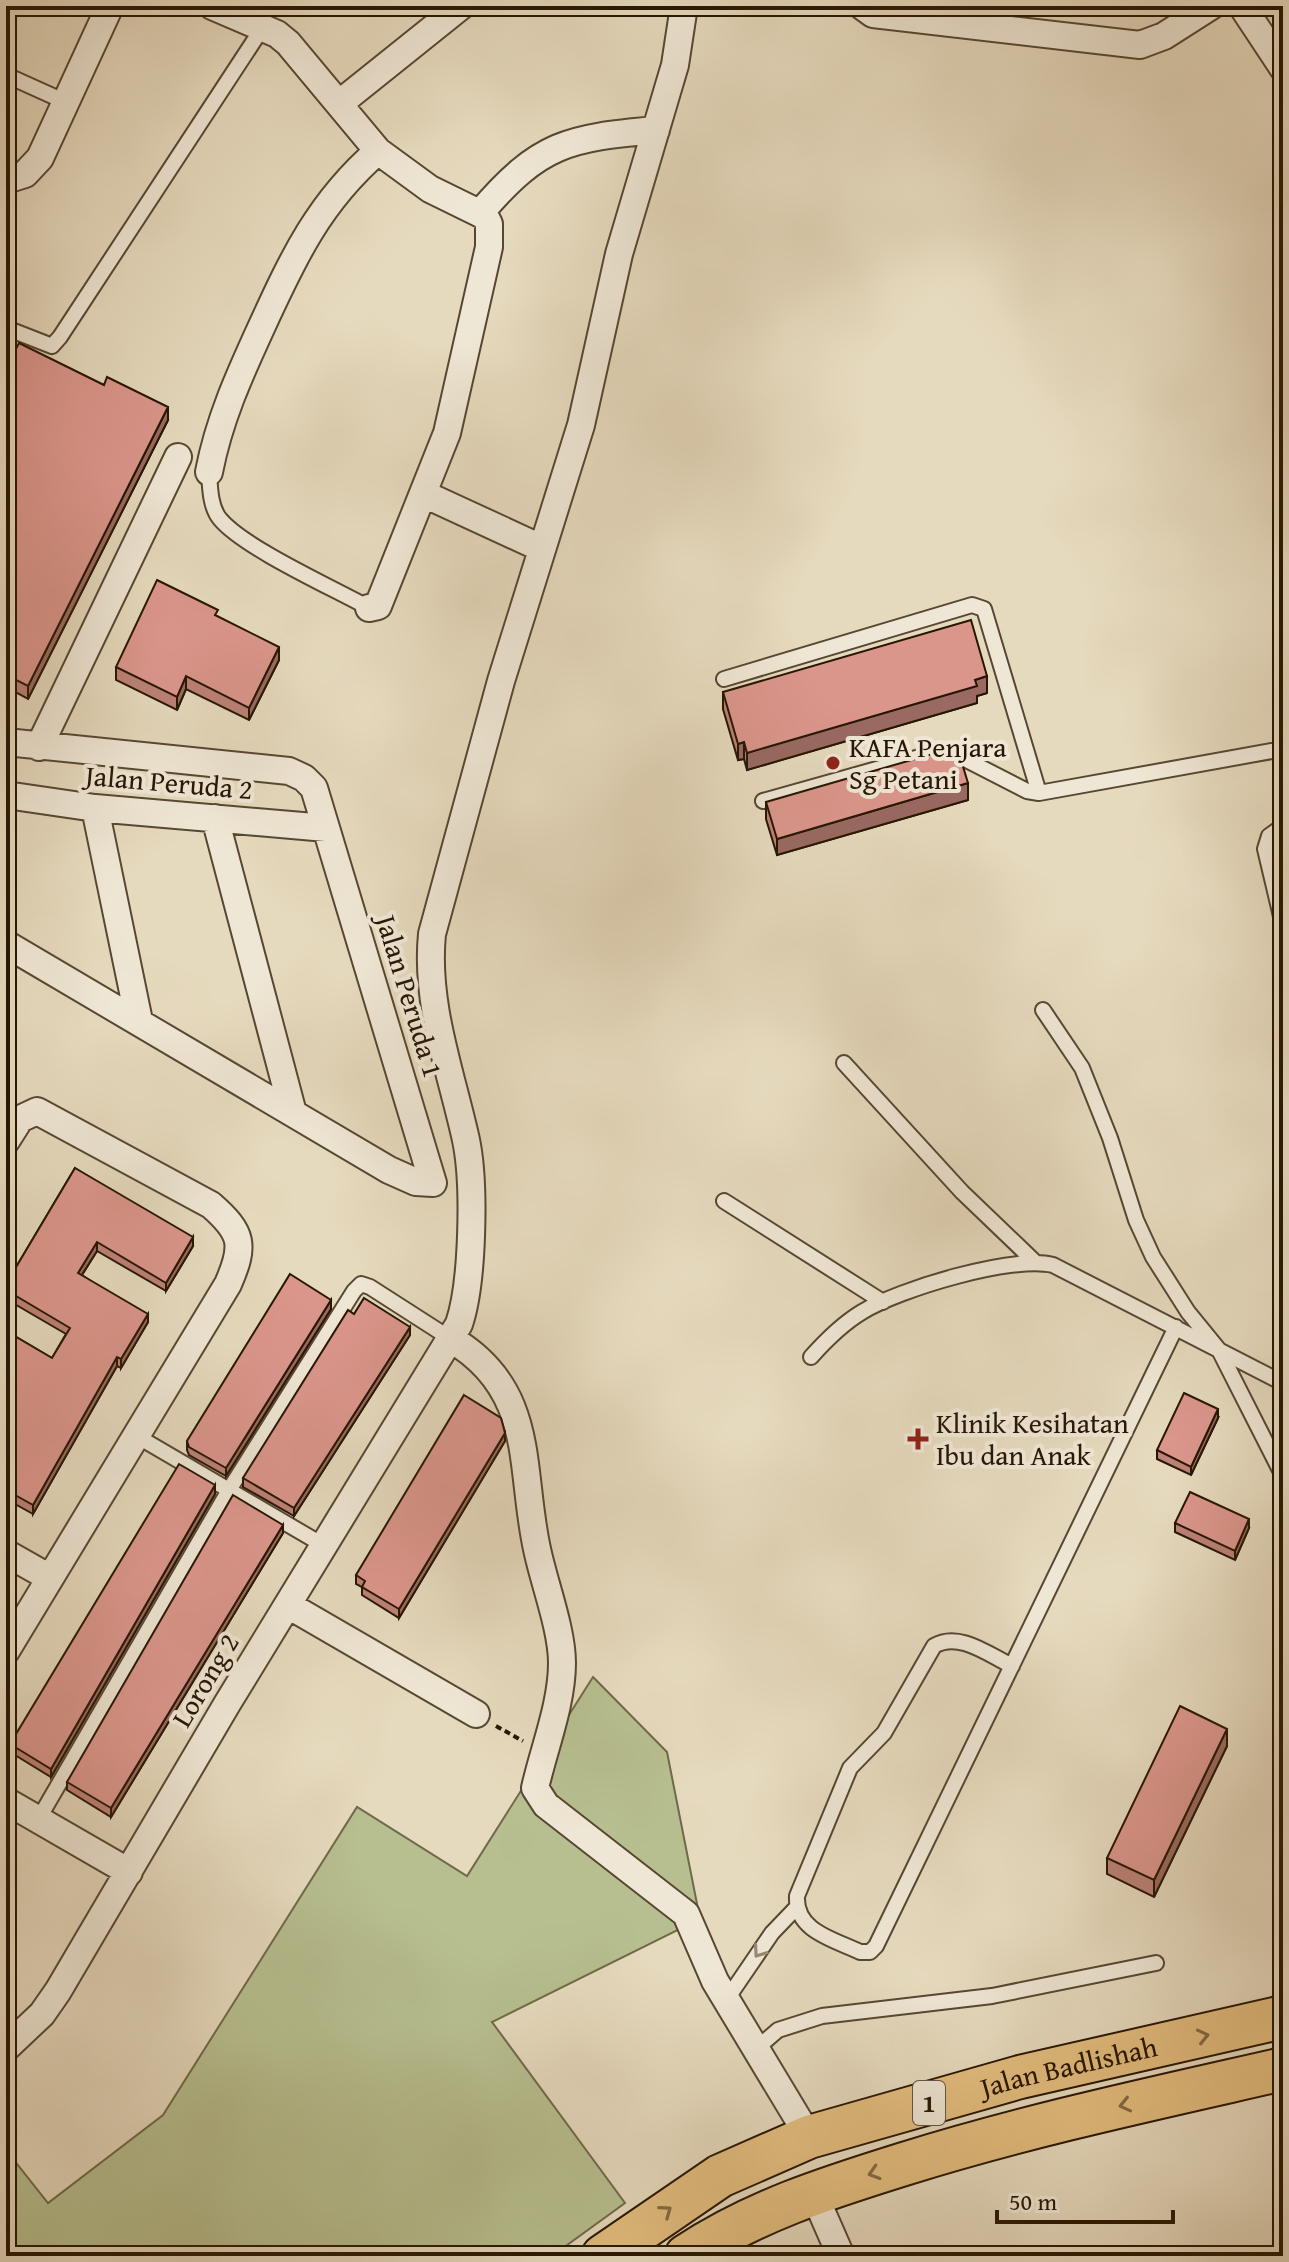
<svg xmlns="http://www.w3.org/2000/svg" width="1289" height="2262" font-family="'Gentium Book Plus',serif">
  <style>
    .green { fill: #b7bf90; stroke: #6f6a4a; stroke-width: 2 }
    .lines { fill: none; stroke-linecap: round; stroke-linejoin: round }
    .service-casing { stroke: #574732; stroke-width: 18 }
    .minor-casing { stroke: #574732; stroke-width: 30 }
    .primary-casing { stroke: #271603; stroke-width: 46 }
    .path { stroke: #271603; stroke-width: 4; stroke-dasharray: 6 4; stroke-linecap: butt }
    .service { stroke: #efe7d5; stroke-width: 14 }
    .minor { stroke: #efe7d5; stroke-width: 26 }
    .primary { stroke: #e3bd7f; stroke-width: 42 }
    .wall { fill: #bc8178; stroke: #271603; stroke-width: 2 }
    .shaded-wall { fill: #996962; stroke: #271603; stroke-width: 2 }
    .building { fill: #db968c; stroke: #271603; stroke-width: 2 }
    .oneway { stroke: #958976 }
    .oneway2 { stroke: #856a41 }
    .poi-dot { fill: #8f2418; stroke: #efe7d5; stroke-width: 3 }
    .labels { text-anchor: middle; stroke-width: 8; stroke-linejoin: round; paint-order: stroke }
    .shield { fill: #efe7d5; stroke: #635542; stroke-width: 2 }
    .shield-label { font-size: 26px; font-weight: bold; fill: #271603 }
    .poi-label { font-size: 28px; fill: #271603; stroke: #efe7d5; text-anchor: start }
    .street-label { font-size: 28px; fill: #271603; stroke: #efe7d5 }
  </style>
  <rect width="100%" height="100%" fill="#e6dabe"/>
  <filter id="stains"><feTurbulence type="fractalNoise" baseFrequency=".0025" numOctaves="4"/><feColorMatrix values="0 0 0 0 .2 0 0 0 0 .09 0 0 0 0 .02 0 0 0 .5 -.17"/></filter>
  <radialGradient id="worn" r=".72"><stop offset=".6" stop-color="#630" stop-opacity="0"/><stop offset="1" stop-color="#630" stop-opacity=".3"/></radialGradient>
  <path class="green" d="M593 1677 667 1752 700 1919 492 2022 625 2203 552 2256H6V2150L48 2203 163 2115 357 1807 467 1876Z"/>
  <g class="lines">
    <g class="service-casing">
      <path id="service" d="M6 75 68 103
        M6 328 52 346 60 337 263 27
        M209 472C210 487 210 507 220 519 244 548 333 588 369 608
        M724 679 972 605 984 609 1039 793
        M763 801 934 753 951 752 1027 791 1039 793 1283 749
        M1283 826 1269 836 1265 849 1283 925
        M1043 1010 1082 1068 1110 1138 1136 1220 1153 1257 1188 1312 1219 1350 1283 1476
        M844 1063 962 1192 1034 1261
        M724 1201 883 1302
        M811 1357C827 1339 842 1324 862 1312 899 1289 1013 1255 1053 1265L1283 1383
        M135 1435 323 1545
        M1012 1666C989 1655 959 1631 934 1646L884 1733 850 1768 797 1896C795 1931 833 1939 860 1952H870L876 1946 1176 1327
        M38 1820 229 1490 354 1291 361 1284 370 1287 451 1339
        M727 1999 772 1933 796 1908
        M756 2049 778 2030 822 2016 992 1996 1156 1963"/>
    </g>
    <g class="minor-casing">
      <path id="minor" d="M212 6 277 34 288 43 378 151 430 189 485 216 489 224V247L447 433 378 606 369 608
        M862 6 873 14 1140 45 1164 36 1211 6
        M1242 6 1283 68
        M340 103 461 6
        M6 180 25 174 40 158 110 6
        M481 212C540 143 568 138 656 130
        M209 472C219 420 239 376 261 328 293 258 319 202 378 151
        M424 494 541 548
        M6 742 289 771 304 778 314 788 433 1183 416 1182 389 1170 6 944
        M39 747 178 457
        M6 795 95 808 326 828
        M95 808 139 1021
        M215 818 293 1113
        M6 1141 20 1119 37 1111 211 1205C243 1233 245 1245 228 1284L6 1651
        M451 1339C537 1390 519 1467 537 1549 544 1583 562 1629 562 1663 562 1704 544 1748 535 1788L546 1805 686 1914 715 1981 809 2137
        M6 1553 50 1578
        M288 1605 476 1714
        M6 1801 129 1872
        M6 2048 42 2014 58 1991 227 1704 459 1324C473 1283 475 1183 466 1140 451 1072 425 1004 432 934L501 681 581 425 619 254 675 65 684 6
        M813 2192 841 2256"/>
    </g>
    <g class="primary-casing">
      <g id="primary">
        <path id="s1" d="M603 2256 720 2176 809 2137 1020 2077 1283 2017"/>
        <path d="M686 2256C754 2211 827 2188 904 2164 1029 2125 1156 2098 1283 2069"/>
      </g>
    </g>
    <path class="path" d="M496 1726 523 1741"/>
    <use href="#service" class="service"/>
    <use href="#minor" class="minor"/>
    <use href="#primary" class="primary"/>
  </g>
  <path class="wall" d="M746 6H801L800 14Z
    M6 368 168 420 28 699 6 687V582L10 574 6 572Z
    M218 617 279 660 249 720 186 689 177 710 116 680V667Z
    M723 692 987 693 977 696V703L747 770 744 759 738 760 723 709Z
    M968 800 777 855 766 819V802Z
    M75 1168 193 1246 166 1291 97 1251 82 1275 148 1322 121 1368 117 1366 33 1514 6 1499V1331L52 1358 66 1334 6 1299V1284Z
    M331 1309 226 1476 189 1455 187 1450V1441Z
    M410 1335 294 1516 243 1487V1478Z
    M1218 1418 1191 1475 1157 1459V1450Z
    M505 1441 399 1618 362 1595V1587L356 1584V1575Z
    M215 1494 51 1777 10 1752V1744Z
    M1175 1523 1249 1528 1235 1560 1175 1532Z
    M283 1533 111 1817 67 1790V1782Z
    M1227 1746 1154 1897 1107 1874V1858Z"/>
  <path class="shaded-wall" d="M168 407V420L28 699V686Z
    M279 647V660L249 720V708Z
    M186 676V689L177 710V697Z
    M987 676V693L977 696V703L747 770V753Z
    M744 742V759L738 760V744Z
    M968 783V800L777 855V839Z
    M193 1237V1246L166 1291V1283Z
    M97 1242V1251L78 1281V1273Z
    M331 1300V1309L226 1476V1468Z
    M148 1314V1322L121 1368V1359Z
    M410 1327V1335L294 1516V1508Z
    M117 1357V1366L33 1514V1505Z
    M1218 1409V1418L1191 1475V1467Z
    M505 1433V1441L399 1618V1609Z
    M215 1485V1494L51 1777V1769Z
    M1249 1519V1528L1235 1560V1551Z
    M283 1525V1533L111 1817V1808Z
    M1227 1729V1746L1154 1897V1880Z"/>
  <path class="building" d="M19 343 104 385 107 377 168 407 28 686 6 675V582L15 564 6 559V368Z
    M157 580 218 610 215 615 279 647 249 708 186 676 177 697 116 667Z
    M971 620 987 676 975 680 977 686 747 753 744 742 738 744 723 692Z
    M953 748 958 750 968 783 777 839 766 802Z
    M75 1168 193 1237 166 1283 97 1242 78 1273 148 1314 121 1359 117 1357 33 1505 6 1490V1331L52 1358 70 1328 6 1290V1284Z
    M290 1274 331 1300 226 1468 189 1447 187 1441Z
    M364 1298 410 1327 294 1508 243 1478 348 1310 354 1314Z
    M1184 1393 1218 1409 1191 1467 1157 1450Z
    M464 1395 501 1418 505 1433 399 1609 362 1587 365 1581 356 1575Z
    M179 1464 215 1485 51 1769 10 1744Z
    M1190 1492 1249 1519 1235 1551 1175 1523Z
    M233 1495 283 1525 111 1808 67 1782Z
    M1180 1706 1227 1729 1154 1880 1107 1858Z"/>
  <defs><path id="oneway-chevron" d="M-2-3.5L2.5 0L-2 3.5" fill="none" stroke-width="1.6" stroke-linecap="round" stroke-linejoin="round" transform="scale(2)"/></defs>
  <use class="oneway" href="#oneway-chevron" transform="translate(759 1952) rotate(125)"/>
  <g class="oneway2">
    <use href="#oneway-chevron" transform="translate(1203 2036) rotate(-13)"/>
    <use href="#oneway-chevron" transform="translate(1125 2105) rotate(167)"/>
    <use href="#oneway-chevron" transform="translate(874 2173) rotate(163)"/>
    <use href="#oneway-chevron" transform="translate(666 2211) rotate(-36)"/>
  </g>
  <g class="poi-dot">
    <circle cx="833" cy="763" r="8"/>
    <path d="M914 1427h8v8h8v8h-8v8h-8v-8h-8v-8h8z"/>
  </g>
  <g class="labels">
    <rect class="shield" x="913" y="2081" width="32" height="44" rx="6"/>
    <g class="shield-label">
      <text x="929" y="2112">1</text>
    </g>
    <g class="poi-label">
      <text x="849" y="757">KAFA Penjara<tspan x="849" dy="32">Sg Petani</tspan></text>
      <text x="936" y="1433">Klinik Kesihatan<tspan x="936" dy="32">Ibu dan Anak</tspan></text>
    </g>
    <g class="street-label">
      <text transform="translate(169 782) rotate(5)" y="10">Jalan Peruda 2</text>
      <text transform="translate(410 996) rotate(73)" y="10">Jalan Peruda 1</text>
      <text transform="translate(205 1680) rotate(-59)" y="10">Lorong 2</text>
      <text dy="10" stroke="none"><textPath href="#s1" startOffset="508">Jalan Badlishah</textPath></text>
    </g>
  </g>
  <rect width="1289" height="2262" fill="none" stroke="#e6dabe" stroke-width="32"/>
  <rect x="8" y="8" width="1273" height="2246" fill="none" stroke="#271603" stroke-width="4"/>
  <rect x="16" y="16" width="1257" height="2230" fill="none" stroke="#271603" stroke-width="2"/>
  <path d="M997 2210v12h176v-12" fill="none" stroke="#271603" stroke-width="4"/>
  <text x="1009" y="2210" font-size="24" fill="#271603" stroke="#efe7d5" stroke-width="6" paint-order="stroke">50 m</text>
  <rect width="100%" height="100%" filter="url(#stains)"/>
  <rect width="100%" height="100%" fill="url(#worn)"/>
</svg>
